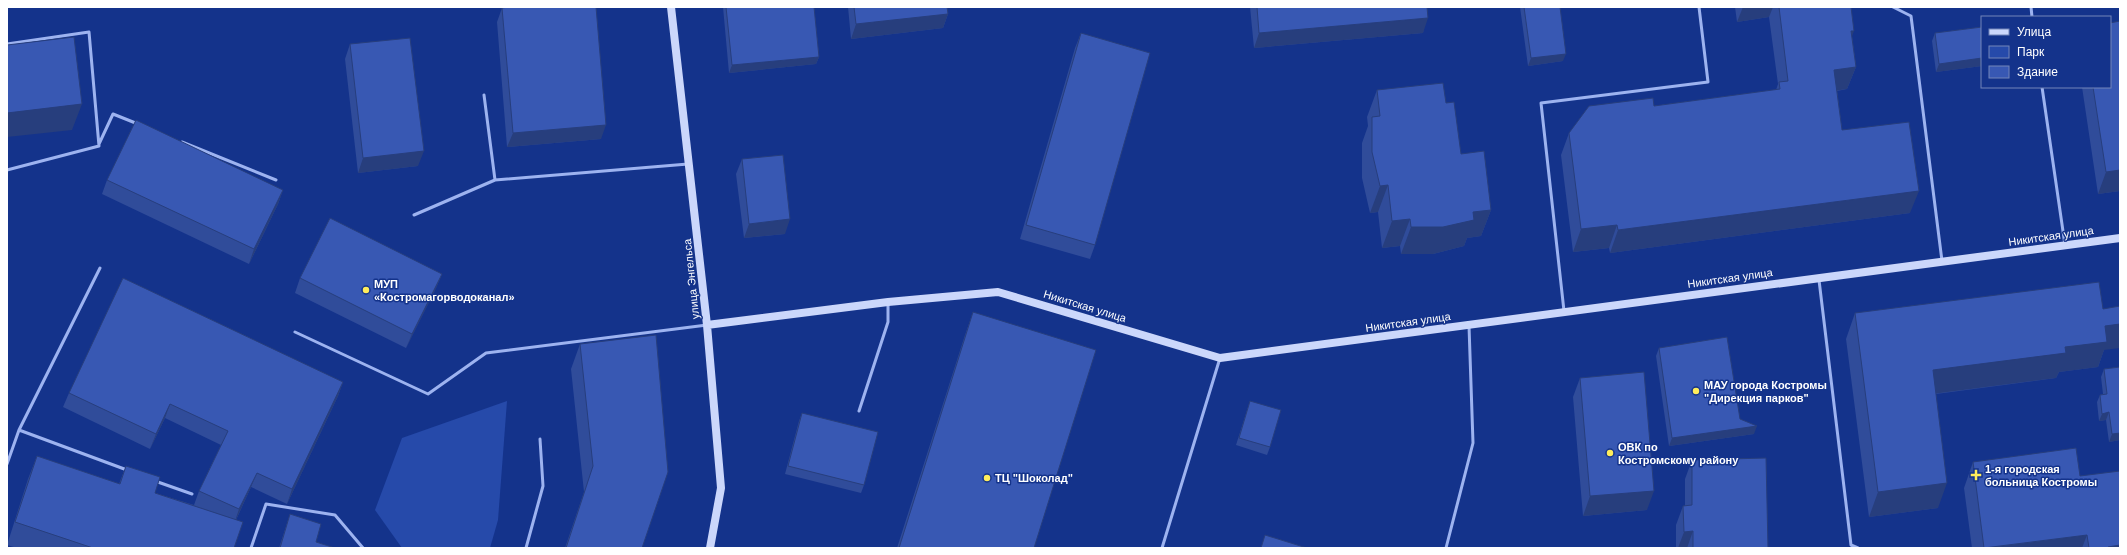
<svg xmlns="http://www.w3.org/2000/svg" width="2127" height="555" font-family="Helvetica,sans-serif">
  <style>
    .green { fill: #264aaa }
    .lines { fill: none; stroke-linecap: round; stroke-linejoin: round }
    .lane { stroke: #9db3f0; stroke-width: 3 }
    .secondary { stroke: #cbd7fb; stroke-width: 8 }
    .wall { fill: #304c9a }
    .shaded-wall { fill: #273e7d }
    .building { fill: #3858b3; stroke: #273e7d }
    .poi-dot { fill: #ffed5c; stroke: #14338b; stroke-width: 1.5 }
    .labels { text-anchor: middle; stroke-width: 3; stroke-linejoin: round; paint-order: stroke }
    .street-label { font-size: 11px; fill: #fff; stroke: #14338b }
    .poi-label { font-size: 11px; font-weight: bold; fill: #fff; stroke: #14338b; text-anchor: start }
  </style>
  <rect width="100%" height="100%" fill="#14338b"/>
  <path class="green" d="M507 401 498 520 490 548H402L375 510 402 438Z"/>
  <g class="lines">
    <path class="lane" d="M1893 7 1911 16 1942 261
      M2031 7 2032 17
      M7 44 89 32 99 146 7 170
      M2042 87 2065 245
      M484 95 495 180
      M182 142 276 180
      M99 144 113 114 138 124
      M414 215 495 180 688 164
      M1819 280 1851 545 1858 548
      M1564 311 1541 103 1708 82 1699 7
      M295 332 428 394 486 353 707 325
      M859 411 888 322V304
      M19 430 100 268
      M7 464 19 430 127 470
      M155 481 192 494
      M251 548 266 504 335 515 363 548
      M526 548 543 486 540 439
      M1162 548 1220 358
      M1446 548 1473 443 1469 326"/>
    <path class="secondary" d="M671 7 707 325 721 488 710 548
      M707 325 888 302 998 292 1220 358 2120 238"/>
  </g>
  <path class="wall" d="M723 7H814L819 57 816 64 729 73Z
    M848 7H947L948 14 943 28 851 39Z
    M1250 7H1427L1423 33 1254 48Z
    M1520 7H1560L1563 61 1528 66Z
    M1735 7H1851L1852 37 1856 67 1847 89 1837 91 1842 130 1910 213 1610 253 1609 248 1573 252 1561 155 1569 133 1654 106 1776 90 1778 84 1769 17 1737 22Z
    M502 8 601 139 507 147 497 22Z
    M1982 27V66L1936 72 1932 41 1935 33Z
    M1081 33 1095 245 1090 259 1020 239 1075 48Z
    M350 44 418 166 358 173 345 59Z
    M2082 87H2110L2120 191 2098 194Z
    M1377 90 1446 103 1461 154 1491 210 1481 236 1467 238 1464 246 1433 254H1401L1400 246 1382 248 1378 212 1370 213 1362 178V143L1368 126 1367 117Z
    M742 159 785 234 744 238 736 174Z
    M107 180 283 190 278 204 249 264 102 194Z
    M442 274 436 288 406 348 295 293 300 278Z
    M2103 309 2104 350 2098 367 2059 372 2056 378 1936 394 1938 508 1869 517 1846 339 1855 313Z
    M973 312 1034 548H897L965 335Z
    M580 344 642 548H565L584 492 571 369Z
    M1659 348 1740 419 1754 434 1669 446 1656 356Z
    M2120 367V440L2109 442 2106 420 2099 421 2097 402 2100 395 2103 394 2101 377 2104 369Z
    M1580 378 1647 510 1583 516 1573 397Z
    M343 382 338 396 287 504 251 487 236 520 234 548H17L7 545 28 479 37 456 119 484 126 466 155 493 194 505 199 491 221 445 165 418 150 449 63 407 69 393Z
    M1250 401 1270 447 1267 455 1236 445Z
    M802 413 864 485 861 493 785 474 799 421Z
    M1692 460 1768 548H1676V525L1683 506H1685V479Z
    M1973 462 2080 476 2120 548H1972L1964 488Z
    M290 514 316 542 335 548H279Z"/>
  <path class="shaded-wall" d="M1743 7H1773L1769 17 1737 22Z
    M948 14 943 28 851 39 856 24Z
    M1428 18 1423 33 1254 48 1259 33Z
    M1851 31H1854L1846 53Z
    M1566 54 1563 61 1528 66 1531 58Z
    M819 57 816 64 729 73 732 65Z
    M1982 58V66L1936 72 1939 64Z
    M1856 67 1847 89 1826 92 1834 70Z
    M82 104 72 130 7 137V113Z
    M606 125 601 139 507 147 513 133Z
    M424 151 418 166 358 173 363 158Z
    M2120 170V191L2098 194 2106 172Z
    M1388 185 1378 212 1370 213 1380 186Z
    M283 190 278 204 249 264 254 249Z
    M1919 191 1910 213 1610 253 1618 230Z
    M1491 210 1481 236 1467 238 1464 246 1433 254H1401L1411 227 1473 212Z
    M790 219 785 234 744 238 749 224Z
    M1410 219 1400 246 1382 248 1392 221Z
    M1617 225 1609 248 1573 252 1581 229Z
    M442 274 436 288 406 348 412 334Z
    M2120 324V348L2104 350 2098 367 2059 372 2056 378 1924 395 1933 370 2065 347 2105 326Z
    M343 382 338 396 287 504 292 489Z
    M170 404 165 418 150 449 156 434Z
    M2109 412 2106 420 2099 421 2102 414Z
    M1757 426 1754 434 1669 446 1672 438Z
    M2120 433V440L2109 442 2112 434Z
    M257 473 251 487 234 524 239 509Z
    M1947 483 1938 508 1869 517 1878 492Z
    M1654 491 1647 510 1583 516 1590 496Z
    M1693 531 1687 548H1678L1684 532Z
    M2087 535 2082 548H1987Z
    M2120 545V548H2108V547Z"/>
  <path class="building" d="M508 7H596L606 125 513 133 502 8Z
    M726 7H814L819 57 732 65Z
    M854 7H947L948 14 856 24Z
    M1257 7H1427L1428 18 1259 33Z
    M1524 7H1560L1566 54 1531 58Z
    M1779 7H1851L1854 31H1851L1856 67 1834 70 1842 130 1909 122 1919 191 1618 230 1617 225 1581 229 1569 133 1589 106 1653 98 1654 106 1780 89 1779 82 1788 81Z
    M2120 21V170L2106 172 2093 87H2110V23Z
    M1982 27V58L1939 64 1935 33Z
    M1081 33 1150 53 1095 245 1026 225Z
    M74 37 82 104 7 113V45Z
    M410 38 424 151 363 158 350 44Z
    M1443 83 1446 103 1454 102 1461 154 1484 151 1491 210 1473 212 1474 220 1443 227H1411L1410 219 1392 221 1388 185 1380 186 1372 152V117L1380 116 1377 90Z
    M136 120 283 190 254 249 107 180Z
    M783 155 790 219 749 224 742 159Z
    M330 218 442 274 412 334 300 278Z
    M123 278 343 382 292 489 257 473 239 509 199 491 228 431 170 404 156 434 69 393Z
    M2099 282 2103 309 2120 306V324L2105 326 2107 342 2065 347 2066 353 1933 370 1947 483 1878 492 1855 313Z
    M973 312 1096 350 1034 548H899Z
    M656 335 668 472 642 548H566L593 466 580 344Z
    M1727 337 1740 419 1757 426 1672 438 1659 348Z
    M2120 367V433L2112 434 2109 412 2102 414 2100 395 2107 394 2104 369Z
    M1644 372 1654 491 1590 496 1580 378Z
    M1250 401 1281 410 1270 447 1239 438Z
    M802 413 878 432 864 485 788 466Z
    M2076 448 2080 476 2120 471V545L2108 547V548H2089L2087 535 1984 548 1973 462Z
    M37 456 120 484 126 466 160 477 155 493 243 522 234 548H93L15 522Z
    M1766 458 1768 548H1693V531L1684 532 1683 506 1692 505V460Z
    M290 514 321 524 316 542 335 548H280Z
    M1265 535 1307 548H1261Z"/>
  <g class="poi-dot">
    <circle cx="366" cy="290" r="4"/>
    <circle cx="1696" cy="391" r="4"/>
    <circle cx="1610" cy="453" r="4"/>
    <path d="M1974 469h4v4h4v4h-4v4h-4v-4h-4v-4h4z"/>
    <circle cx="987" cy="478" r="4"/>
  </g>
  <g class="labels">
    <g class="street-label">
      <text transform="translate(2051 236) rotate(-8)" y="4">Никитская улица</text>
      <text transform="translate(1730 278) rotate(-8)" y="4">Никитская улица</text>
      <text transform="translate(691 279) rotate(-96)" y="4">улица Энгельса</text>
      <text transform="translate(1085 306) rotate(17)" y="4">Никитская улица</text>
      <text transform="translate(1408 322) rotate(-8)" y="4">Никитская улица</text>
    </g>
    <g class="poi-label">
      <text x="374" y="288">МУП<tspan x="374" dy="13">«Костромагорводоканал»</tspan></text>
      <text x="1704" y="389">МАУ города Костромы<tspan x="1704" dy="13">"Дирекция парков"</tspan></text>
      <text x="1618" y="451">ОВК по<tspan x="1618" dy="13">Костромскому району</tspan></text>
      <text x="1985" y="473">1-я городская<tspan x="1985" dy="13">больница Костромы</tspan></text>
      <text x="995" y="482">ТЦ "Шоколад"</text>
    </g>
  </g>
  <rect width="2127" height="555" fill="none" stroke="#ffffff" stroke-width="16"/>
  <rect x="1981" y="16" width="130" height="72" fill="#14338b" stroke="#7285b9"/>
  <rect x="1989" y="29" width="20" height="6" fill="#cbd7fb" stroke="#7285b9"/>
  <text x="2017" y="36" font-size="12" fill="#ffffff">Улица</text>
  <rect x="1989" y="46" width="20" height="12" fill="#264aaa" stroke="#7285b9"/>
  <text x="2017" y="56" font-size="12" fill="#ffffff">Парк</text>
  <rect x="1989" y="66" width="20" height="12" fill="#3858b3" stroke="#7285b9"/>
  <text x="2017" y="76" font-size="12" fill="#ffffff">Здание</text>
</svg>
